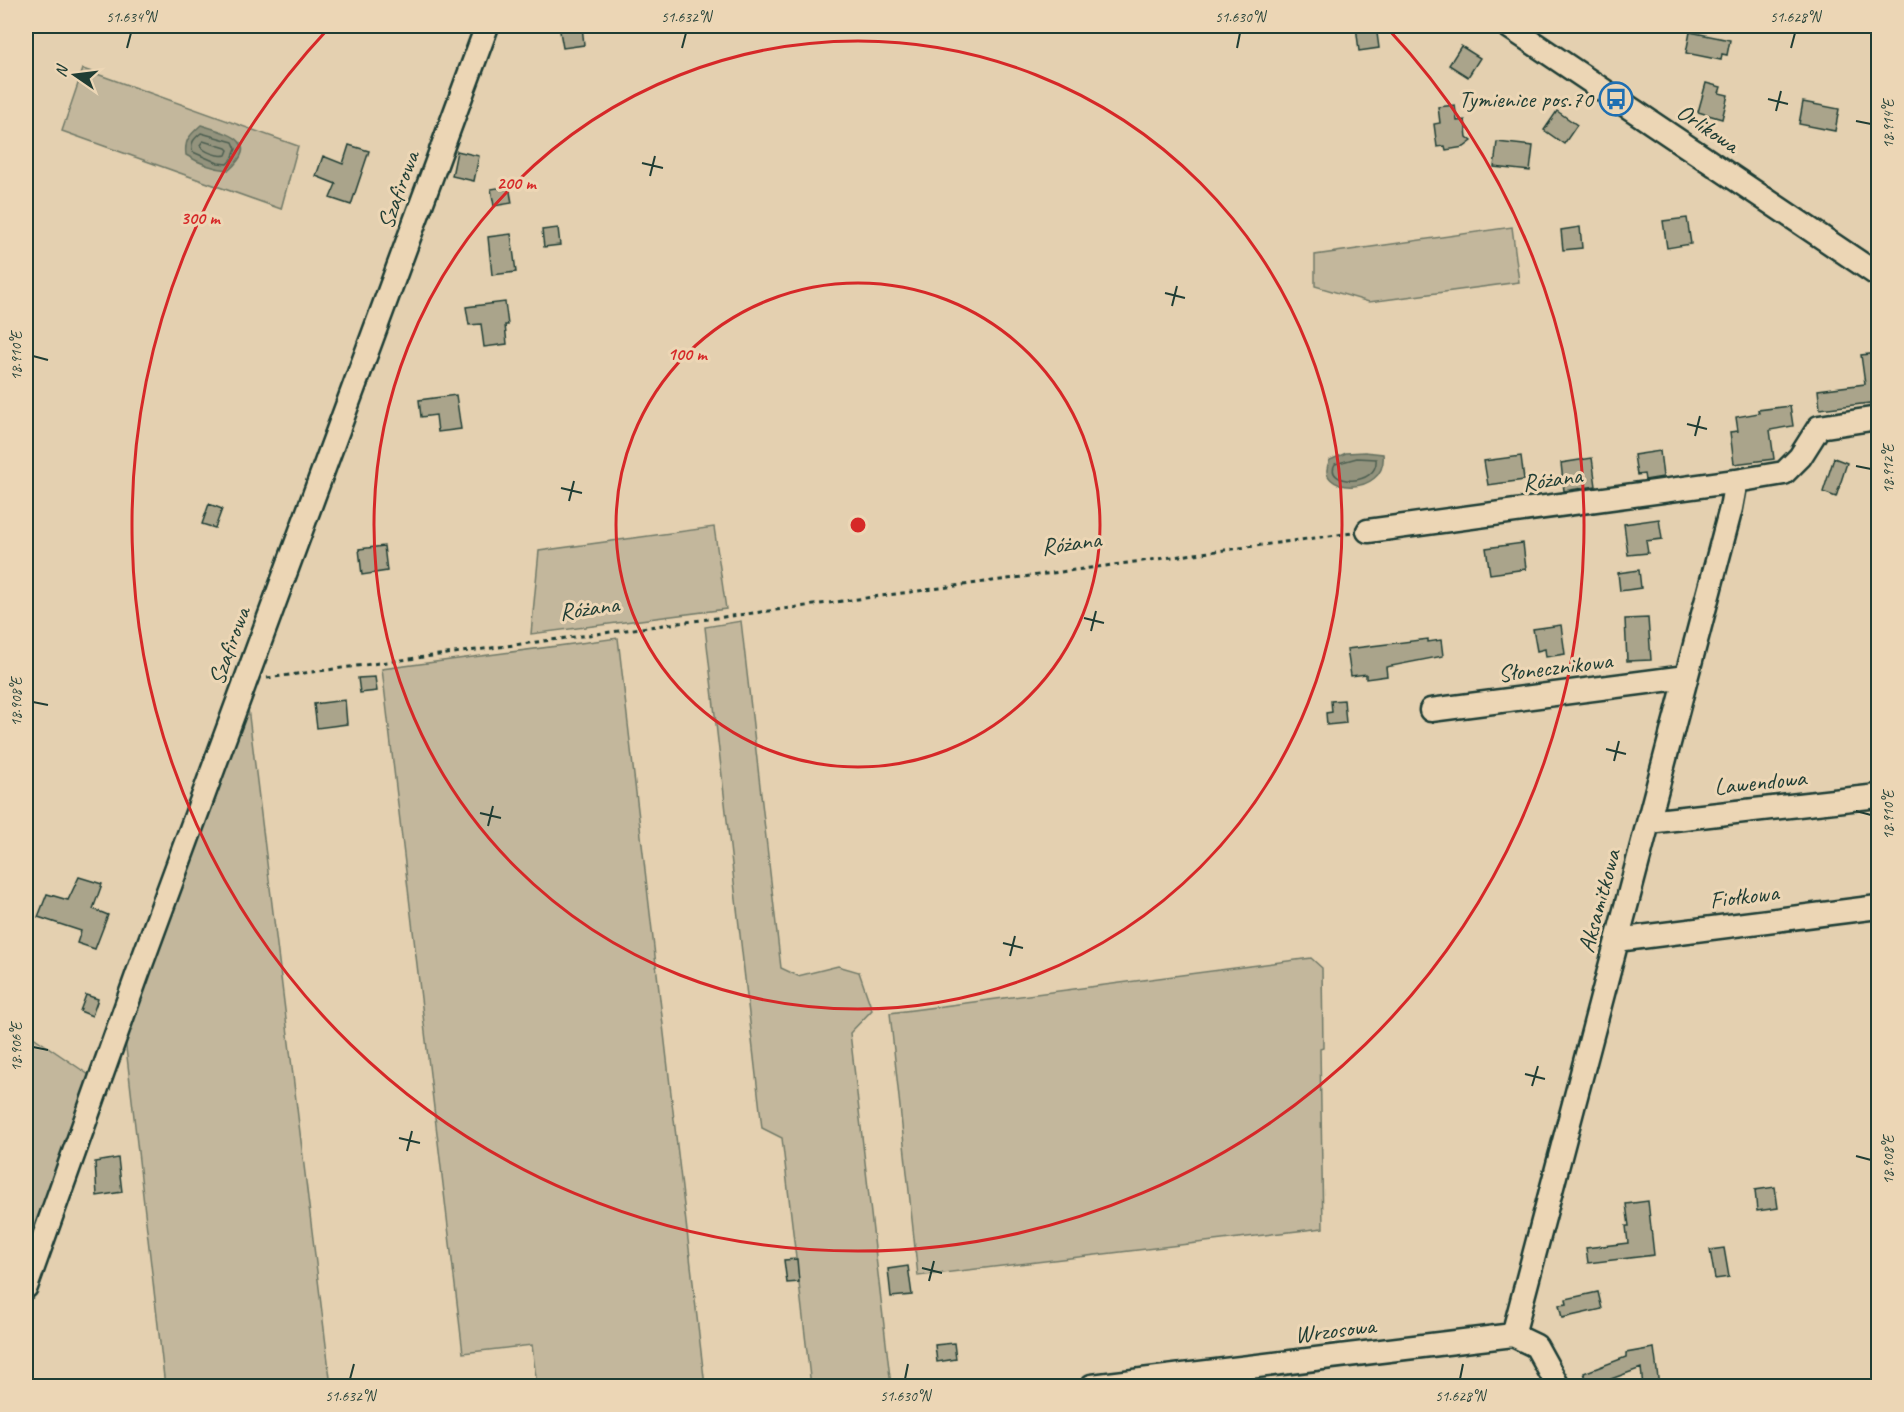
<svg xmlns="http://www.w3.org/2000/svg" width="1904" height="1412" font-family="Caveat,sans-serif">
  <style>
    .green { fill: #c3b79c; stroke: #717a68; stroke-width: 1.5 }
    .water { fill: #93937d; stroke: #657160; stroke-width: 1.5 }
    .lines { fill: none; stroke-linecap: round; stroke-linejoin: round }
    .shore { stroke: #4d5f51; stroke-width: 1.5 }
    .building { fill: #aaa48b; stroke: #1f3d34; stroke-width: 1.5 }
    .minor-casing { stroke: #1f3d34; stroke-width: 27 }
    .path { stroke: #1f3d34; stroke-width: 3; stroke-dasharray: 4.5 4.5; stroke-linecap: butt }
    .minor { stroke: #ecd6b5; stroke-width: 22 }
    .ticks { fill: none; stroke: #1f3d34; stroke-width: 2 }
    .ring { fill: none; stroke: #d62828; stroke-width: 3 }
    .labels { text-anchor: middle; stroke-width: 6; stroke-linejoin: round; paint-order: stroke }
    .poi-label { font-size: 24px; fill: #1f3d34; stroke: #ecd6b5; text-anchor: end }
    .street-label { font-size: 24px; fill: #1f3d34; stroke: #ecd6b5 }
    .centre { fill: #d62828; stroke: #ecd6b5; stroke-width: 3 }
    .ring-label { font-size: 18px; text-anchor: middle; font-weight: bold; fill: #d62828; stroke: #ecd6b5; stroke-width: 6; stroke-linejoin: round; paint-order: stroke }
    .neatline { fill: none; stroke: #1f3d34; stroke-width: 2 }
    .ticks-label { font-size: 15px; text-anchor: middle; fill: #1f3d34 }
  </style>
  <rect width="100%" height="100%" fill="#e4d0b0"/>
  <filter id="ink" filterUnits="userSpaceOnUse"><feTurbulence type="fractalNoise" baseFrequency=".0167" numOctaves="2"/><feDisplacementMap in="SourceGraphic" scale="12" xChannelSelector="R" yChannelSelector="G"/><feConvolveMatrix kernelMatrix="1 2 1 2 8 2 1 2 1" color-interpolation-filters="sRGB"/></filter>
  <g filter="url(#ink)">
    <path class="green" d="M83 69 298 146 281 209 62 131Z
      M1512 227 1519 282 1369 302 1315 286V255Z
      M714 527 726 609 531 634 539 551Z
      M741 621 781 968 798 976 838 966 859 972 872 1010 850 1033 891 1386H811L782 1138 762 1128 705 627Z
      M618 638 705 1386H537L532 1345 463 1353 382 669Z
      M248 708 331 1386H165L125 1039Z
      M1311 958 1322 968 1323 1048 1320 1049 1323 1228 918 1276 890 1013Z
      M26 1032 92 1077 26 1258Z"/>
    <path class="water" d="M201 125C225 133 263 140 229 170 213 169 199 163 186 155 184 140 190 135 201 125Z
      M1365 452 1383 454C1388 498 1311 494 1330 460L1346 453Z"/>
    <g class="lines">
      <path class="shore" d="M201 133 233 142 236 149 232 159 227 164 218 163 193 152C189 143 195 138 201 133Z
        M203 141 226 148 228 150 226 155C219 157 203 152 200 145Z
        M1357 458 1376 459C1379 487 1323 486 1335 464Z"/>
    </g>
    <path class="building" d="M559 26H582L584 45 563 48Z
      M1356 26H1376L1379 48 1359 51Z
      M1690 32 1730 40 1727 55 1722 54 1721 60 1686 53Z
      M1461 46 1480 58 1468 77 1449 65Z
      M1706 83 1721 87 1719 93 1728 95 1722 119 1698 112Z
      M1803 102 1839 109 1835 131 1799 124Z
      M1455 105 1457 121 1465 120 1467 137 1472 141 1464 147 1446 150 1445 146 1437 147 1434 124 1440 123 1438 107Z
      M1557 111 1577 125 1564 144 1544 130Z
      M1497 142 1533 146 1530 171 1494 167Z
      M349 145 369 151 351 205 330 198 336 184 316 176 323 156 343 164Z
      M457 151 479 156 474 181 452 176Z
      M509 186 512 203 494 206 491 189Z
      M1687 218 1691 244 1667 248 1663 221Z
      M1580 227 1582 248 1563 250 1561 230Z
      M558 228 560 245 544 247 542 230Z
      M511 234 516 272 492 275 488 237Z
      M505 302 508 325H505L507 344 484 347 481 324 469 325 466 307Z
      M1878 353V402L1820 409 1818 390 1865 384 1861 355Z
      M456 395 461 429 438 432 436 415 421 417 419 400Z
      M1790 406 1793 426 1770 430 1774 459 1734 464 1730 432 1738 431 1736 417 1759 413 1758 410Z
      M1660 451 1663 477 1645 480 1644 474 1637 475 1634 455Z
      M1521 456 1524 480 1488 485 1484 461Z
      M1592 458 1596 486 1564 491 1561 463Z
      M1834 458 1847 463 1836 497 1823 492Z
      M209 504 222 509 215 528 202 524Z
      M1659 519 1662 539 1646 541 1648 553 1628 555 1624 524Z
      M1523 543 1526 569 1490 574 1486 548Z
      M384 546 387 571 362 575 359 549Z
      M1639 570 1641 588 1620 591 1618 573Z
      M1648 618 1651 660 1627 661 1625 619Z
      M1561 625 1565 654 1546 657 1545 649 1537 651 1533 629Z
      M1428 639V642L1441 640 1443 656 1386 667 1387 676 1366 679V674L1351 676 1347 649Z
      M375 677 377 691 360 693 358 678Z
      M345 700 347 724 317 728 314 704Z
      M1344 700 1346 723 1327 725 1326 713 1332 712 1331 701Z
      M79 877 102 884 93 909 108 915 95 949 77 943 81 931 38 917 47 894 68 900Z
      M86 995 98 999 92 1016 80 1011Z
      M118 1158 122 1192 97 1196 95 1162Z
      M1775 1187 1778 1208 1757 1211 1755 1190Z
      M1648 1201 1654 1255 1588 1263 1586 1248 1628 1243 1626 1226H1629L1626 1204Z
      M1724 1248 1729 1277 1715 1279 1710 1250Z
      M797 1259 799 1282 787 1283 784 1260Z
      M908 1266 912 1295 891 1297 888 1269Z
      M1598 1292 1602 1309 1562 1318 1559 1305 1567 1304 1566 1299Z
      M954 1343 956 1359 937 1362 935 1345Z
      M1654 1348 1659 1386H1643L1641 1368 1611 1379 1614 1386H1589L1584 1373 1626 1357V1353Z"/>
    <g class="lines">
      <g class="minor-casing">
        <path id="minor" d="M1508 26 1878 275
          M1368 531 1736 481 1784 473 1800 457 1819 427 1878 418
          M1431 710 1686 677
          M1648 822 1878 796
          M1617 940 1878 907
          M26 1287 139 970 487 26
          M1513 1335 1731 508 1736 481
          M1092 1386 1513 1335 1536 1346 1558 1386"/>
      </g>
      <path class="path" d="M267 678 1352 533"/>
      <use href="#minor" class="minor"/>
    </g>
  </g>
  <path class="ticks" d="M127 48 131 33M682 48 686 33M1237 48 1240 33M1791 48 1795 33M1768 99 1788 104M1776 111 1781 91M1856 121 1871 124M642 163 663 168M650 176 655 156M1165 293 1185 298M1172 306 1177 286M33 356 48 360M1687 424 1707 429M1695 436 1700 416M1856 466 1871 469M561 488 582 493M569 501 574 481M1084 618 1104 623M1091 631 1096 611M33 702 48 705M1606 749 1626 754M1614 761 1619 741M1856 811 1871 815M480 813 501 818M488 826 493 806M1003 943 1023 948M1010 956 1015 936M33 1047 48 1050M1525 1074 1545 1079M1532 1086 1538 1066M399 1138 420 1143M407 1151 412 1131M1856 1156 1871 1160M922 1268 942 1273M929 1281 934 1261M350 1379 354 1364M905 1379 908 1364M1460 1379 1463 1364"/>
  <g class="ring">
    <circle cx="858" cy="525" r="242"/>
    <circle cx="858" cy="525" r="484"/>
    <path d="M1389 30A726 726 0 1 1 327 30"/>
  </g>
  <defs>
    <g id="bus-ring" transform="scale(1.725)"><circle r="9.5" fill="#ecd6b5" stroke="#1f6fb2" stroke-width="1.5"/><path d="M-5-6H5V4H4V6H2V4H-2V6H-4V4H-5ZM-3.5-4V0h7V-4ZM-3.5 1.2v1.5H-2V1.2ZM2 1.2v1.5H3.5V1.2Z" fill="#1f6fb2"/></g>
  </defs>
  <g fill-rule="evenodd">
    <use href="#bus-ring" x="1616" y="99"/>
  </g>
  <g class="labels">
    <g class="poi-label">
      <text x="1593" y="107">Tymienice pos.70</text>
    </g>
    <g class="street-label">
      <text transform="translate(1708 128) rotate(34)" y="8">Orlikowa</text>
      <text transform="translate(398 190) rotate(-70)" y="8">Szafirowa</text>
      <text transform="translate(1552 479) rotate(-8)" y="8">Różana</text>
      <text transform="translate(1071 543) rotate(-8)" y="8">Różana</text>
      <text transform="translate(589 608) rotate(-8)" y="8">Różana</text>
      <text transform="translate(229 646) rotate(-70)" y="8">Szafirowa</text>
      <text transform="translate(1555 667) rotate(-7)" y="8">Słonecznikowa</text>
      <text transform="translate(1760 782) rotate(-6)" y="8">Lawendowa</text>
      <text transform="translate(1744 896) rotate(-7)" y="8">Fiołkowa</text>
      <text transform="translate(1599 901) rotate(-75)" y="8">Aksamitkowa</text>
      <text transform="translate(1335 1330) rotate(-7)" y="8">Wrzosowa</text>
    </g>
  </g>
  <circle cx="858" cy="525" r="9" class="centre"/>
  <g class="ring-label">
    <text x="516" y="189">200 m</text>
    <text x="200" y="224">300 m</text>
    <text x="687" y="360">100 m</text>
  </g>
  <rect width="1904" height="1412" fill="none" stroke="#ecd6b5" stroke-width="66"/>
  <g transform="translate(75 75) rotate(284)" stroke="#ecd6b5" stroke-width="4.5" paint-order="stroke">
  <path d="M0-4.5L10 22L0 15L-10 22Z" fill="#1f3d34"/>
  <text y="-9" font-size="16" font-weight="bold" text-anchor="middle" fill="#1f3d34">N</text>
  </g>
  <rect x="33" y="33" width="1838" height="1346" class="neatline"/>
  <g class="ticks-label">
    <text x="131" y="22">51.634°N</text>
    <text x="686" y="22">51.632°N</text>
    <text x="1240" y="22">51.630°N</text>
    <text x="1795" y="22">51.628°N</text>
    <text transform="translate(1888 124) rotate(-90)" y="5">18.914°E</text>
    <text transform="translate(16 356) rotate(-90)" y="5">18.910°E</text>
    <text transform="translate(1888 469) rotate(-90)" y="5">18.912°E</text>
    <text transform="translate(16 702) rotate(-90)" y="5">18.908°E</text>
    <text transform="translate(1888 815) rotate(-90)" y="5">18.910°E</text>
    <text transform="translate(16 1047) rotate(-90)" y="5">18.906°E</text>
    <text transform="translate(1888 1160) rotate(-90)" y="5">18.908°E</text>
    <text x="350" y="1401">51.632°N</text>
    <text x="905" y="1401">51.630°N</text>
    <text x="1460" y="1401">51.628°N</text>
  </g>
</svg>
